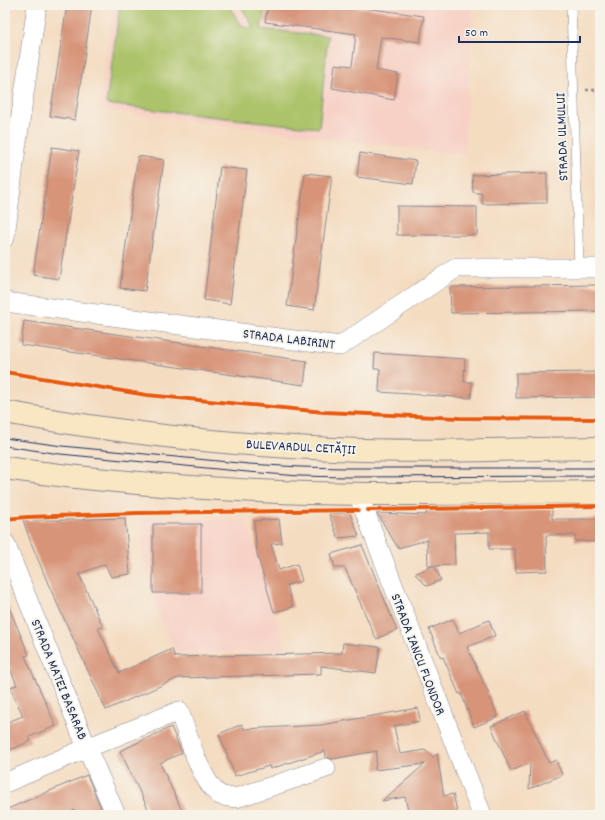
<svg xmlns="http://www.w3.org/2000/svg" width="605" height="820" font-family="Dekko,sans-serif">
  <style>
    .built { fill: #f7d1c6 }
    .green { fill: #abc369; stroke: #637964 }
    .building { fill: #d79479 }
    .lines { fill: none; stroke-linecap: round; stroke-linejoin: round }
    .service-casing { stroke: #888690; stroke-width: 10 }
    .minor-casing { stroke: #888690; stroke-width: 20 }
    .secondary-casing { stroke: #888690; stroke-width: 24 }
    .path { stroke: #888690; stroke-width: 2.5; stroke-dasharray: 3 3; stroke-linecap: butt }
    .service { stroke: #fff; stroke-width: 9 }
    .minor { stroke: #fff; stroke-width: 19 }
    .secondary { stroke: #f9e7c3; stroke-width: 22 }
    .tram { stroke: #1b2f5e; stroke-width: 1 }
    .cycleway-casing { stroke: #f7f3e8; stroke-width: 6 }
    .cycleway { stroke: #e8590c; stroke-width: 4 }
    .labels { text-anchor: middle; stroke-width: 3.5; stroke-linejoin: round; paint-order: stroke }
    .street-label { font-size: 14px; fill: #1b2f5e; stroke: #f7f3e8 }
  </style>
  <rect width="100%" height="100%" fill="#f7f3e8"/>
  <filter id="ink" filterUnits="userSpaceOnUse"><feTurbulence type="fractalNoise" baseFrequency=".025" numOctaves="2"/><feDisplacementMap in="SourceGraphic" scale="8" xChannelSelector="R" yChannelSelector="G"/><feConvolveMatrix kernelMatrix="1 2 1 2 8 2 1 2 1" color-interpolation-filters="sRGB"/></filter>
  <filter id="wash" filterUnits="userSpaceOnUse"><feTurbulence type="fractalNoise" baseFrequency=".012" numOctaves="4" result="noise"/><feDisplacementMap in="SourceGraphic" scale="16" xChannelSelector="R" yChannelSelector="G"/><feGaussianBlur stdDeviation="0.9" result="paint"/><feColorMatrix in="noise" values="0 0 0 0 0 0 0 0 0 0 0 0 0 0 0 0 0 1.4 0 .05"/><feComposite in="paint" operator="in"/></filter>
  <g filter="url(#wash)">
    <rect width="100%" height="100%" fill="#f4dcc1"/>
    <path class="built" d="M114 5H473L464 155 99 109Z
      M140 518 246 520 286 651 177 653 157 609 145 566Z"/>
    <path class="green" d="M120 5H228L243 27 254 28 240 5H266L261 29 328 36 319 128 197 115 106 104Z"/>
    <g id="blocks">
      <path class="building" d="M67 5H92L75 120 50 116Z
        M268 5H342L424 16 420 42 381 37 376 70 398 74 394 100 332 88 335 64 352 66 356 34 265 22Z
        M52 147 79 151 59 279 33 275Z
        M360 153 416 161 413 184 357 177Z
        M138 156 164 160 145 291 120 288Z
        M220 167 247 170 230 304 204 300Z
        M305 173 332 176 314 310 287 306Z
        M547 173V203L482 204V194L473 192 472 175Z
        M397 206 477 207V235H397Z
        M600 285V311L451 313 450 287Z
        M24 321 307 361 304 385 21 345Z
        M375 353 465 359 464 382H472L471 398 379 392 380 369H374Z
        M600 372V397L516 398V373Z
        M552 508V519H600V542L575 541V535H546L547 571 516 572 515 549H489V532L454 533 455 565 428 566 427 540 398 548 377 513 426 515V512Z
        M350 513 359 536 338 538 329 514Z
        M125 518 130 574 111 577 105 564 79 574 103 627 98 628 119 673 172 649 175 657 342 653 343 643 380 647 376 673 321 666V674L178 678 106 710 49 586 30 540 23 520H84L83 519Z
        M279 519 282 543 271 544 279 570 297 564 302 581 287 585 293 607 274 612 257 554 254 521Z
        M153 524H201V593H153Z
        M362 545 397 630 376 639 345 568H335L331 554Z
        M434 565 441 580 427 586 415 574Z
        M5 598 29 655 25 656 56 726 29 737 31 741 5 752V723L23 716 10 687 17 685 5 657Z
        M453 619 459 633 489 620 495 636 467 647 488 692 498 717 474 727 461 693 459 694 443 657 441 658 429 629Z
        M418 708 420 721 394 726 400 754 425 750 433 757 437 754 444 796 453 794 458 815H409L405 797 382 801 425 764 375 770 377 751 332 759 326 757 325 751 270 769 269 766 235 776 219 734 242 724 244 729 321 725Z
        M525 711 549 763 556 760 562 775 529 789 530 763 511 771 491 726Z
        M171 727 182 753 160 763 184 815H151L120 751Z
        M87 775 104 815H77L75 810 64 815H5V810Z"/>
    </g>
  </g>
  <g filter="url(#ink)">
    <use href="#blocks" fill-opacity="0" stroke="#888690" stroke-width="1"/>
    <g class="lines">
      <g class="service-casing">
        <path id="service" d="M571 5 579 268"/>
      </g>
      <g class="minor-casing">
        <path id="minor" d="M5 237 15 156 37 5
          M5 302 340 346 456 268H600
          M358 494 482 815
          M5 543 87 748 116 815
          M5 783 87 748 179 711C187 732 201 783 220 795 224 797 231 797 236 798L326 768"/>
      </g>
      <g class="secondary-casing">
        <path id="secondary" d="M5 412C114 432 224 445 334 449 423 453 512 449 600 448
          M5 468C96 481 188 488 279 492 386 496 493 493 600 492"/>
      </g>
      <path class="path" d="M586 90H600"/>
      <use href="#service" class="service"/>
      <use href="#minor" class="minor"/>
      <use href="#secondary" class="secondary"/>
      <path class="tram" d="M5 438 62 446 249 464 300 467 346 468H600
        M5 446 60 454 248 472 299 476 346 477 600 476"/>
      <g class="cycleway-casing">
        <path id="cycleway" d="M5 372 147 395 324 412 459 418 600 419
          M368 510 600 506
          M5 519 27 517 137 513 358 510"/>
      </g>
      <use href="#cycleway" class="cycleway"/>
    </g>
  </g>
  <g class="labels">
    <g class="street-label">
      <text transform="translate(561 137) rotate(-92)" y="5">STRADA ULMULUI</text>
      <text transform="translate(289 338) rotate(7)" y="5">STRADA LABIRINT</text>
      <text transform="translate(301 446) rotate(3)" y="5">BULEVARDUL CETĂȚII</text>
      <text transform="translate(419 654) rotate(69)" y="5">STRADA IANCU FLONDOR</text>
      <text transform="translate(60 679) rotate(68)" y="5">STRADA MATEI BASARAB</text>
    </g>
  </g>
  <rect width="605" height="820" fill="none" stroke="#f7f3e8" stroke-width="20"/>
  <path d="M459 36v6h121v-6" fill="none" stroke="#1b2f5e" stroke-width="2"/>
  <text x="465" y="36" font-size="12" fill="#1b2f5e" stroke="#f7f3e8" stroke-width="3" paint-order="stroke">50 m</text>
</svg>
